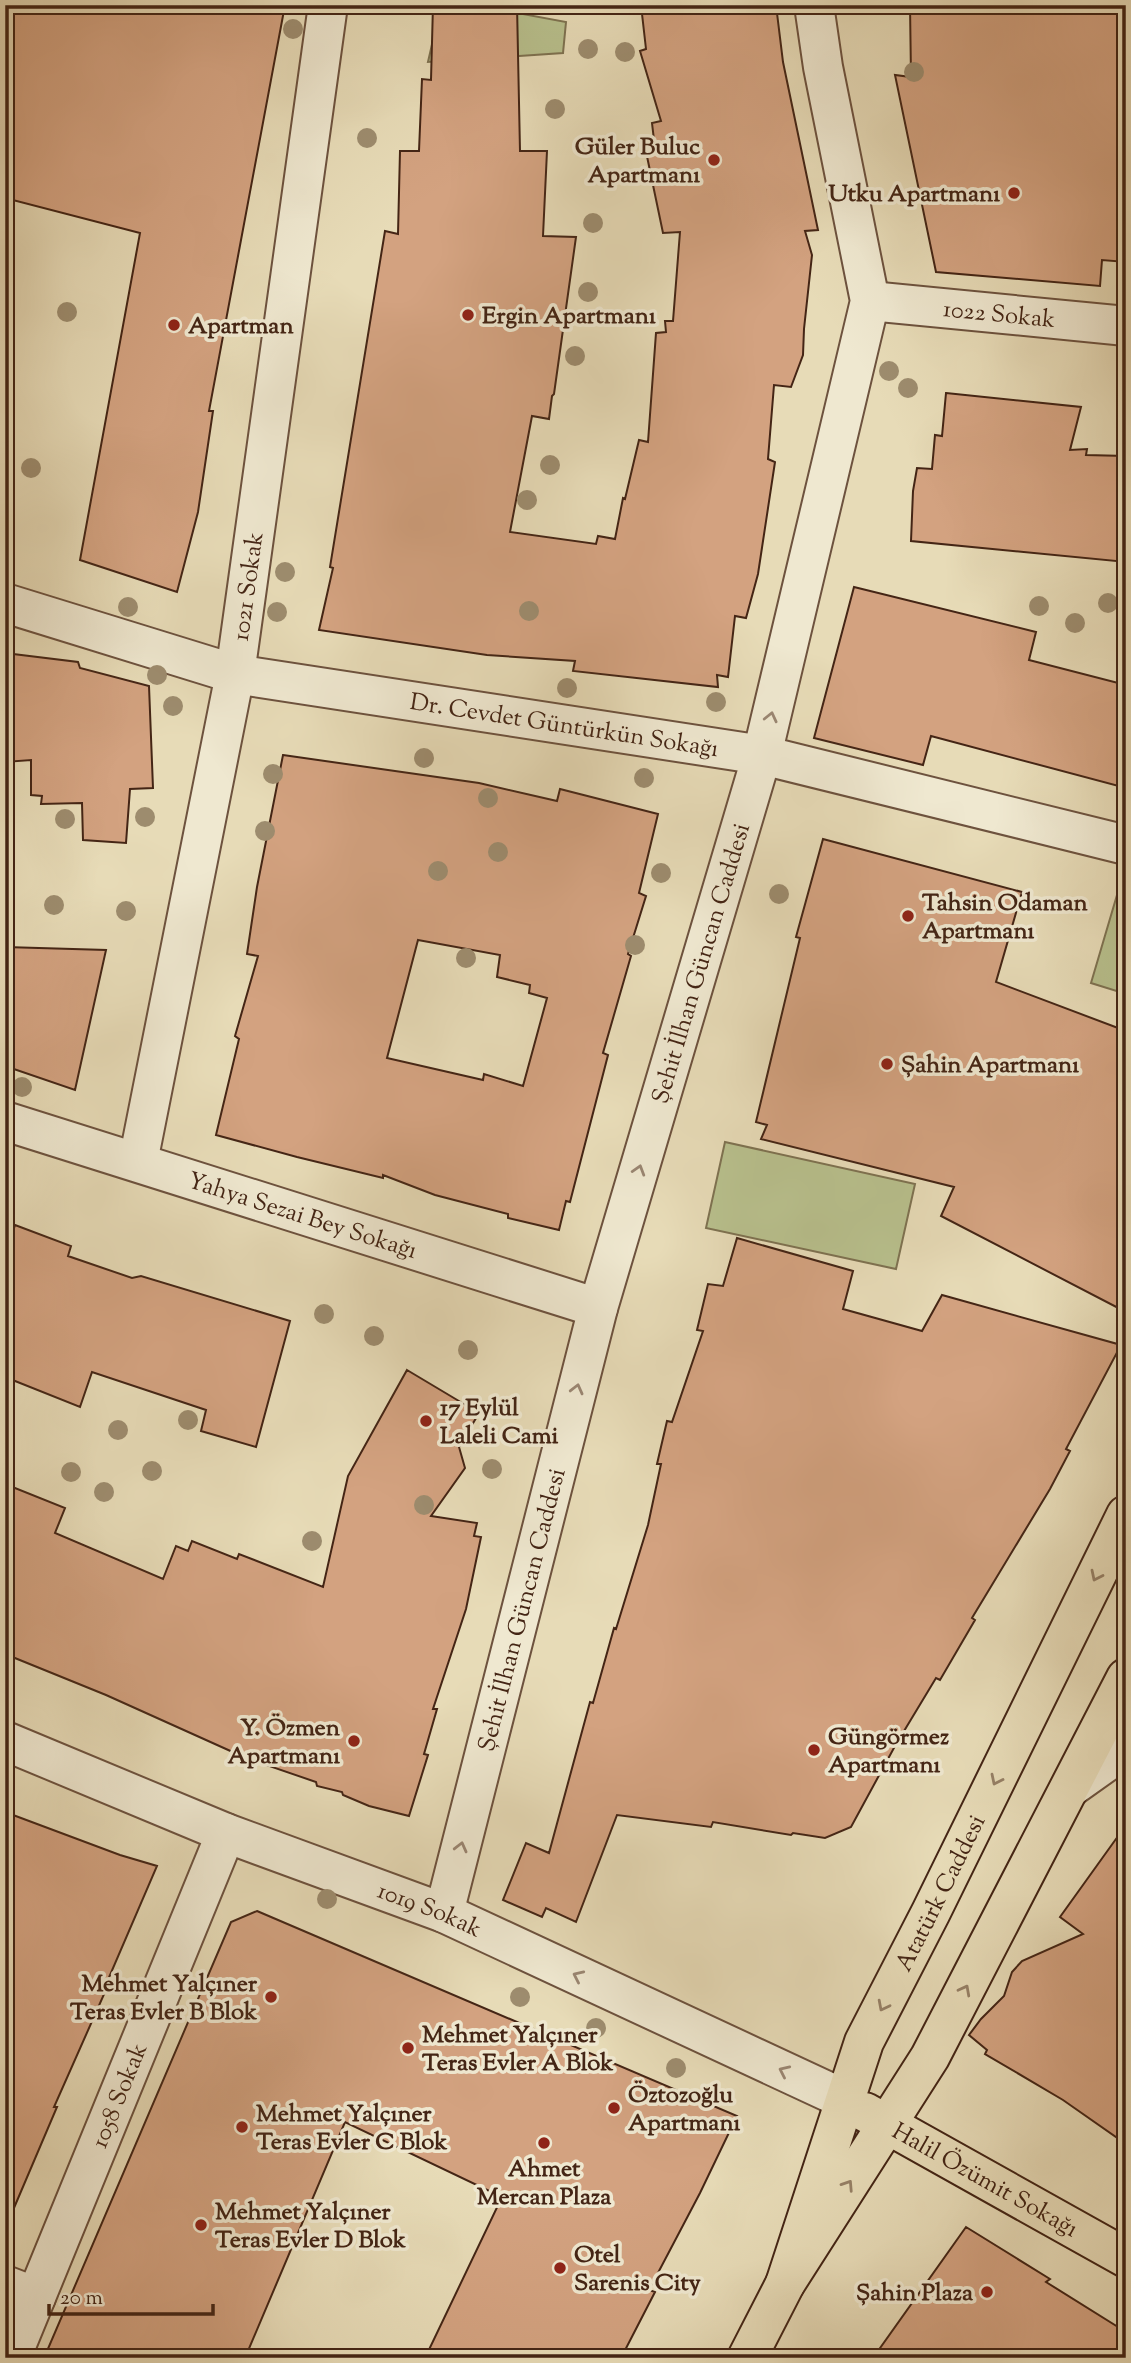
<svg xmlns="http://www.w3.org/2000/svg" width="1131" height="2363" font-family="'Sorts Mill Goudy',serif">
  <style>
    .green { fill: #b8c08d; stroke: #7e7251; stroke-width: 2 }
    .building { fill: #d3a280; stroke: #442515; stroke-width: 2; fill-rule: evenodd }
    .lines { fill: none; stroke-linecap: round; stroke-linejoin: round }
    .minor-casing { stroke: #6d523e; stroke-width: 42 }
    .major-casing { stroke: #442515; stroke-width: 42 }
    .minor { stroke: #efe8d0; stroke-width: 38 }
    .major { stroke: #e7dbb7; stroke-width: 38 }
    .tree { fill: #9d8c6e }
    .oneway { stroke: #9a8672 }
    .oneway2 { stroke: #968066 }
    .poi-dot { fill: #8f2418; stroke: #efe8d0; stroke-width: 2.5 }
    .labels { text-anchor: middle; stroke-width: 7; stroke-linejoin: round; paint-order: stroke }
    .poi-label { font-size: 24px; font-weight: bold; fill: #442515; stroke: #efe8d0; text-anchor: start }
    .street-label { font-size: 24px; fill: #442515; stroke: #efe8d0 }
  </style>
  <rect width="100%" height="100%" fill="#e7dbb7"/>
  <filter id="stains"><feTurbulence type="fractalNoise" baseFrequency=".00286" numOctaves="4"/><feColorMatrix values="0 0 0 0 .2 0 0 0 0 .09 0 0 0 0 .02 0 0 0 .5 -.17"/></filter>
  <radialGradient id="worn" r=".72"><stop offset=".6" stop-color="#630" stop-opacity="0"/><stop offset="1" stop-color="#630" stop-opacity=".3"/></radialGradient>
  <path class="green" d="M441 5H474L566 22 563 53 428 62Z
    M1117 895 1126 898V994L1091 983Z
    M725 1142 915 1184 896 1269 706 1228Z"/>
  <path class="building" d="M5 5H285L209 411H213L198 512 177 592 80 560 140 233 5 198Z
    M433 5H517L520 151H547L543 236 576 237 554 394 552 396 549 419 532 416 510 532 596 544 598 536 615 539 623 498 625 499 639 440 648 442 656 333 666 332 665 321H673L680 232 663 233 644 142 654 140 652 123 661 121 640 51 646 49 641 5H776L783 62 818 230 805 231 812 255 804 329 803 355 791 387 774 385 768 459 775 462 758 574 746 618 735 616 728 677 717 675 718 687 573 671 575 661 487 655 319 630 333 568 330 567 385 231 398 234 400 151H419L422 79 431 80Z
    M910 5H1126V262L1102 260 1100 286 936 272 895 75 911 77Z
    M946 393 1081 407 1070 450 1087 449 1086 455 1126 456V562L911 541 913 491 917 468 932 469 935 435 942 436Z
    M854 587 1036 632 1029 660 1126 685V788L931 736 923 765 814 738Z
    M5 653 78 662 80 668 149 686 153 788 130 789 126 843 83 840 82 803 41 804 42 796 31 795V760L5 762Z
    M283 755 479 783 557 801 560 789 658 814 639 893 646 896 628 954 631 956 603 1053 608 1055 570 1202 566 1201 559 1230 508 1218V1214L435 1195 383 1175V1178L297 1157 216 1135 239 1039 235 1036 258 956 247 954 257 887ZM418 940 500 955 497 977 530 985 529 993 547 998 523 1086 484 1074 483 1080 387 1058Z
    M823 839 1022 892 996 982 1126 1031V1312L941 1216 954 1187 761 1139 767 1125 756 1122 800 938 796 937Z
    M5 947 106 950 75 1090 5 1066Z
    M15 1225 71 1246 68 1256 132 1278 141 1276 290 1321 256 1447 201 1431 206 1410 92 1372 80 1407 5 1377V1256Z
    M737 1238 853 1271 843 1309 922 1331 942 1295 1121 1345 1066 1449 1070 1451 1050 1489 972 1618 975 1620 940 1680 936 1678 895 1746 851 1827 825 1838 793 1833 791 1835 713 1822 711 1827 617 1815 576 1922 546 1908 542 1917 503 1900 526 1843 549 1853 590 1702 593 1703 614 1628 616 1629 648 1525 661 1464H657L667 1421 672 1422 703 1331 697 1330 708 1284 723 1286Z
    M407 1370 479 1413 459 1447 465 1468 431 1516 477 1523 474 1536 481 1537 466 1609 433 1709H437L424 1754 428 1755 409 1816 369 1806 343 1795 342 1792 317 1786 316 1782 246 1758 106 1695 5 1654V1484L65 1508 55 1533 163 1579 176 1546 188 1551 192 1541 237 1559 239 1554 323 1587 348 1476Z
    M5 1812 120 1855 157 1866 107 1982 109 1983 54 2107H57L5 2229Z
    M1126 1825V2144L1063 2100 985 2054 987 2050 969 2035 981 2019 1004 1996 1012 1972 1022 1961 1083 1934 1060 1917Z
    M257 1911 737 2116 700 2193 649 2290 655 2292 621 2358H425L502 2197 345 2122 245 2358H44L231 1922Z
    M966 2227 1050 2279 1046 2282 1126 2332V2358H873Z"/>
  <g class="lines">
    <g class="minor-casing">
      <g id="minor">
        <path id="s1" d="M870 301 1126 326"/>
        <path id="s2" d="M5 603 235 674 762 755 1126 845"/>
        <path id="s3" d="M5 1121 598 1308"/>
        <path id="s4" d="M138 1162 235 674 328 5"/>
        <path id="s5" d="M5 1741 226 1833 444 1913 846 2100"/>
        <path d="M1071 1787 1126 1748"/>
        <path id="s6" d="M444 1913 598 1308 762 755 870 301 823 67 814 5"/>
        <path d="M5 2285 36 2297"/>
        <path id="s7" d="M11 2358 226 1833"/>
      </g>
    </g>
    <g class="major-casing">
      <g id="major">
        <path id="s8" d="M865 2112 1126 2258"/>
        <path id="s9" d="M785 2284 864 2042 931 1912 1126 1515"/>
        <path d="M747 2358 785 2284 930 2057 1126 1678"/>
      </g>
    </g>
    <use href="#minor" class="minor"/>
    <use href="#major" class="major"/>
  </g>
  <g class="tree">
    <circle cx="293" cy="29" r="10"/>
    <circle cx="588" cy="49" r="10"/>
    <circle cx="625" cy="52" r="10"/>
    <circle cx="914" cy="72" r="10"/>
    <circle cx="555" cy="109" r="10"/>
    <circle cx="367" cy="138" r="10"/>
    <circle cx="593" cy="223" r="10"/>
    <circle cx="588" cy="292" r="10"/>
    <circle cx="67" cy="312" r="10"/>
    <circle cx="575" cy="356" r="10"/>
    <circle cx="889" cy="371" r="10"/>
    <circle cx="908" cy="388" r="10"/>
    <circle cx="550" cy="465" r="10"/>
    <circle cx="31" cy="468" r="10"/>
    <circle cx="527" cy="500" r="10"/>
    <circle cx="285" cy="572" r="10"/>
    <circle cx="1108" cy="603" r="10"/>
    <circle cx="1039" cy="606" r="10"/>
    <circle cx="128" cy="607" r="10"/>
    <circle cx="529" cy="611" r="10"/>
    <circle cx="277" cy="612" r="10"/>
    <circle cx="1075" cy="623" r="10"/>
    <circle cx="157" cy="675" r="10"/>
    <circle cx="567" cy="688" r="10"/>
    <circle cx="716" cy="702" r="10"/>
    <circle cx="173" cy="706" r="10"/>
    <circle cx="424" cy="758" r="10"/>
    <circle cx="273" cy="774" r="10"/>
    <circle cx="644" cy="778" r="10"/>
    <circle cx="488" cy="798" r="10"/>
    <circle cx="145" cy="817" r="10"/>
    <circle cx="65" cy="819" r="10"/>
    <circle cx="265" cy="831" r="10"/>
    <circle cx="498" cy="852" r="10"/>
    <circle cx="438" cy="871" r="10"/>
    <circle cx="661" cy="873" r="10"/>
    <circle cx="779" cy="894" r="10"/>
    <circle cx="54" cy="905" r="10"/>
    <circle cx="126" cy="911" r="10"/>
    <circle cx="635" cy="945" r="10"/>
    <circle cx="466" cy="958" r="10"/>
    <circle cx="22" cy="1087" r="10"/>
    <circle cx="324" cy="1314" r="10"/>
    <circle cx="374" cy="1336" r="10"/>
    <circle cx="468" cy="1350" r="10"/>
    <circle cx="188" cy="1420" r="10"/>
    <circle cx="118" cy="1430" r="10"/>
    <circle cx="492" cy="1469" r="10"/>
    <circle cx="152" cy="1471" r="10"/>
    <circle cx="71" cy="1472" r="10"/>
    <circle cx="104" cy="1492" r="10"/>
    <circle cx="424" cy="1505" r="10"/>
    <circle cx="312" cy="1541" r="10"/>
    <circle cx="327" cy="1899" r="10"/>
    <circle cx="520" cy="1997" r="10"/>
    <circle cx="596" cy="2028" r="10"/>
    <circle cx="676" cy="2068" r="10"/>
  </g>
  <defs><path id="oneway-chevron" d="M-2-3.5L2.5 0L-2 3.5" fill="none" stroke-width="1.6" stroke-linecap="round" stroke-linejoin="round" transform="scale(1.75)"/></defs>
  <g class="oneway">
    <use href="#oneway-chevron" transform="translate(771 717) rotate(-77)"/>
    <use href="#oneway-chevron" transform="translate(639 1170) rotate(-73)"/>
    <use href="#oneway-chevron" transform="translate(577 1389) rotate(-76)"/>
    <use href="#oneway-chevron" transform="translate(461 1847) rotate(-76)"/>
    <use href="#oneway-chevron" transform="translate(578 1976) rotate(-155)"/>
    <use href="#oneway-chevron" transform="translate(784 2071) rotate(-155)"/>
  </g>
  <g class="oneway2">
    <use href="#oneway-chevron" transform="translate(1096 1576) rotate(116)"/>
    <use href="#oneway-chevron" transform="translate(996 1780) rotate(116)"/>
    <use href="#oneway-chevron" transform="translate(965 1990) rotate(-62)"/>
    <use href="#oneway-chevron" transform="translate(883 2006) rotate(117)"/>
    <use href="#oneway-chevron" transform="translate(848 2185) rotate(-57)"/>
  </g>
  <g class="poi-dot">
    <circle cx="714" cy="160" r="7"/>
    <circle cx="1014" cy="193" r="7"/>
    <circle cx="468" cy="315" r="7"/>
    <circle cx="174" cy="325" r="7"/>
    <circle cx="908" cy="916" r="7"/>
    <circle cx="887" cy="1064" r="7"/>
    <circle cx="426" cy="1421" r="7"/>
    <circle cx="354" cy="1741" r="7"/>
    <circle cx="814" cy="1750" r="7"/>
    <circle cx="271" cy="1997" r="7"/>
    <circle cx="408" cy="2048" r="7"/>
    <circle cx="614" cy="2108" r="7"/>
    <circle cx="242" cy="2127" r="7"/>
    <circle cx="544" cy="2143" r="7"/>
    <circle cx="201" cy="2225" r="7"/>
    <circle cx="560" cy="2268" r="7"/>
    <circle cx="987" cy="2292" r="7"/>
  </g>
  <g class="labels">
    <g class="poi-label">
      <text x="700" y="154" text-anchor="end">Güler Buluc<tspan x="700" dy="28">Apartmanı</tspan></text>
      <text x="1000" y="201" text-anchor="end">Utku Apartmanı</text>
      <text x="482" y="323">Ergin Apartmanı</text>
      <text x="188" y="333">Apartman</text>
      <text x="922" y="910">Tahsin Odaman<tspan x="922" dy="28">Apartmanı</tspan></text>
      <text x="901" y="1072">Şahin Apartmanı</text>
      <text x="440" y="1415">17 Eylül<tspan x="440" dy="28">Laleli Cami</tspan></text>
      <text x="340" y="1735" text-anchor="end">Y. Özmen<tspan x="340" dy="28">Apartmanı</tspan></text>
      <text x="828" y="1744">Güngörmez<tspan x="828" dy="28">Apartmanı</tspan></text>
      <text x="257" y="1991" text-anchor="end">Mehmet Yalçıner<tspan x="257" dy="28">Teras Evler B Blok</tspan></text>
      <text x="422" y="2042">Mehmet Yalçıner<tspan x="422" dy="28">Teras Evler A Blok</tspan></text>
      <text x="628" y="2102">Öztozoğlu<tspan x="628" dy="28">Apartmanı</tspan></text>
      <text x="256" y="2121">Mehmet Yalçıner<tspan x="256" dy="28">Teras Evler C Blok</tspan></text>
      <text x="544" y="2176" text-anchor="middle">Ahmet<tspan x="544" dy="28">Mercan Plaza</tspan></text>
      <text x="215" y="2219">Mehmet Yalçıner<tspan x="215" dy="28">Teras Evler D Blok</tspan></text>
      <text x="574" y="2262">Otel<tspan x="574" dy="28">Sarenis City</tspan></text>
      <text x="973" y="2300" text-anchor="end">Şahin Plaza</text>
    </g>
    <g class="street-label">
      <text dy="8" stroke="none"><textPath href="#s1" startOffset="130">1022 Sokak</textPath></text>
      <text dy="8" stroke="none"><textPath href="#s4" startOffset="586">1021 Sokak</textPath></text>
      <text dy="8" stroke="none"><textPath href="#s2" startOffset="574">Dr. Cevdet Güntürkün Sokağı</textPath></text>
      <text dy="8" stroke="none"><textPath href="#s6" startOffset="984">Şehit İlhan Güncan Caddesi</textPath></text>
      <text dy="8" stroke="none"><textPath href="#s3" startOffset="312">Yahya Sezai Bey Sokağı</textPath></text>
      <text dy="8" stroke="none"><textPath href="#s6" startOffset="313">Şehit İlhan Güncan Caddesi</textPath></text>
      <text dy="8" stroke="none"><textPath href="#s9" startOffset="422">Atatürk Caddesi</textPath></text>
      <text dy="8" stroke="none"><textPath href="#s5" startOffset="457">1019 Sokak</textPath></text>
      <text dy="8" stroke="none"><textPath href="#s7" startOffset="284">1058 Sokak</textPath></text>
      <text dy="8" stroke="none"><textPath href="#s8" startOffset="138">Halil Özümit Sokağı</textPath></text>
    </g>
  </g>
  <rect width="1131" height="2363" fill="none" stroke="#e7dbb7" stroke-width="28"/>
  <rect x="7" y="7" width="1117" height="2349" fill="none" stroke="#442515" stroke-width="3.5"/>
  <rect x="14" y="14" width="1103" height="2335" fill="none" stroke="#442515" stroke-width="2"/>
  <path d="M49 2304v10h164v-10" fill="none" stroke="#442515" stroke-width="3.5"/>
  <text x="60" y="2304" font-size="21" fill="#442515" stroke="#efe8d0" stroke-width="5" paint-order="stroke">20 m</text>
  <rect width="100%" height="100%" filter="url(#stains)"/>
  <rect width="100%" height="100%" fill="url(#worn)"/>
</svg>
